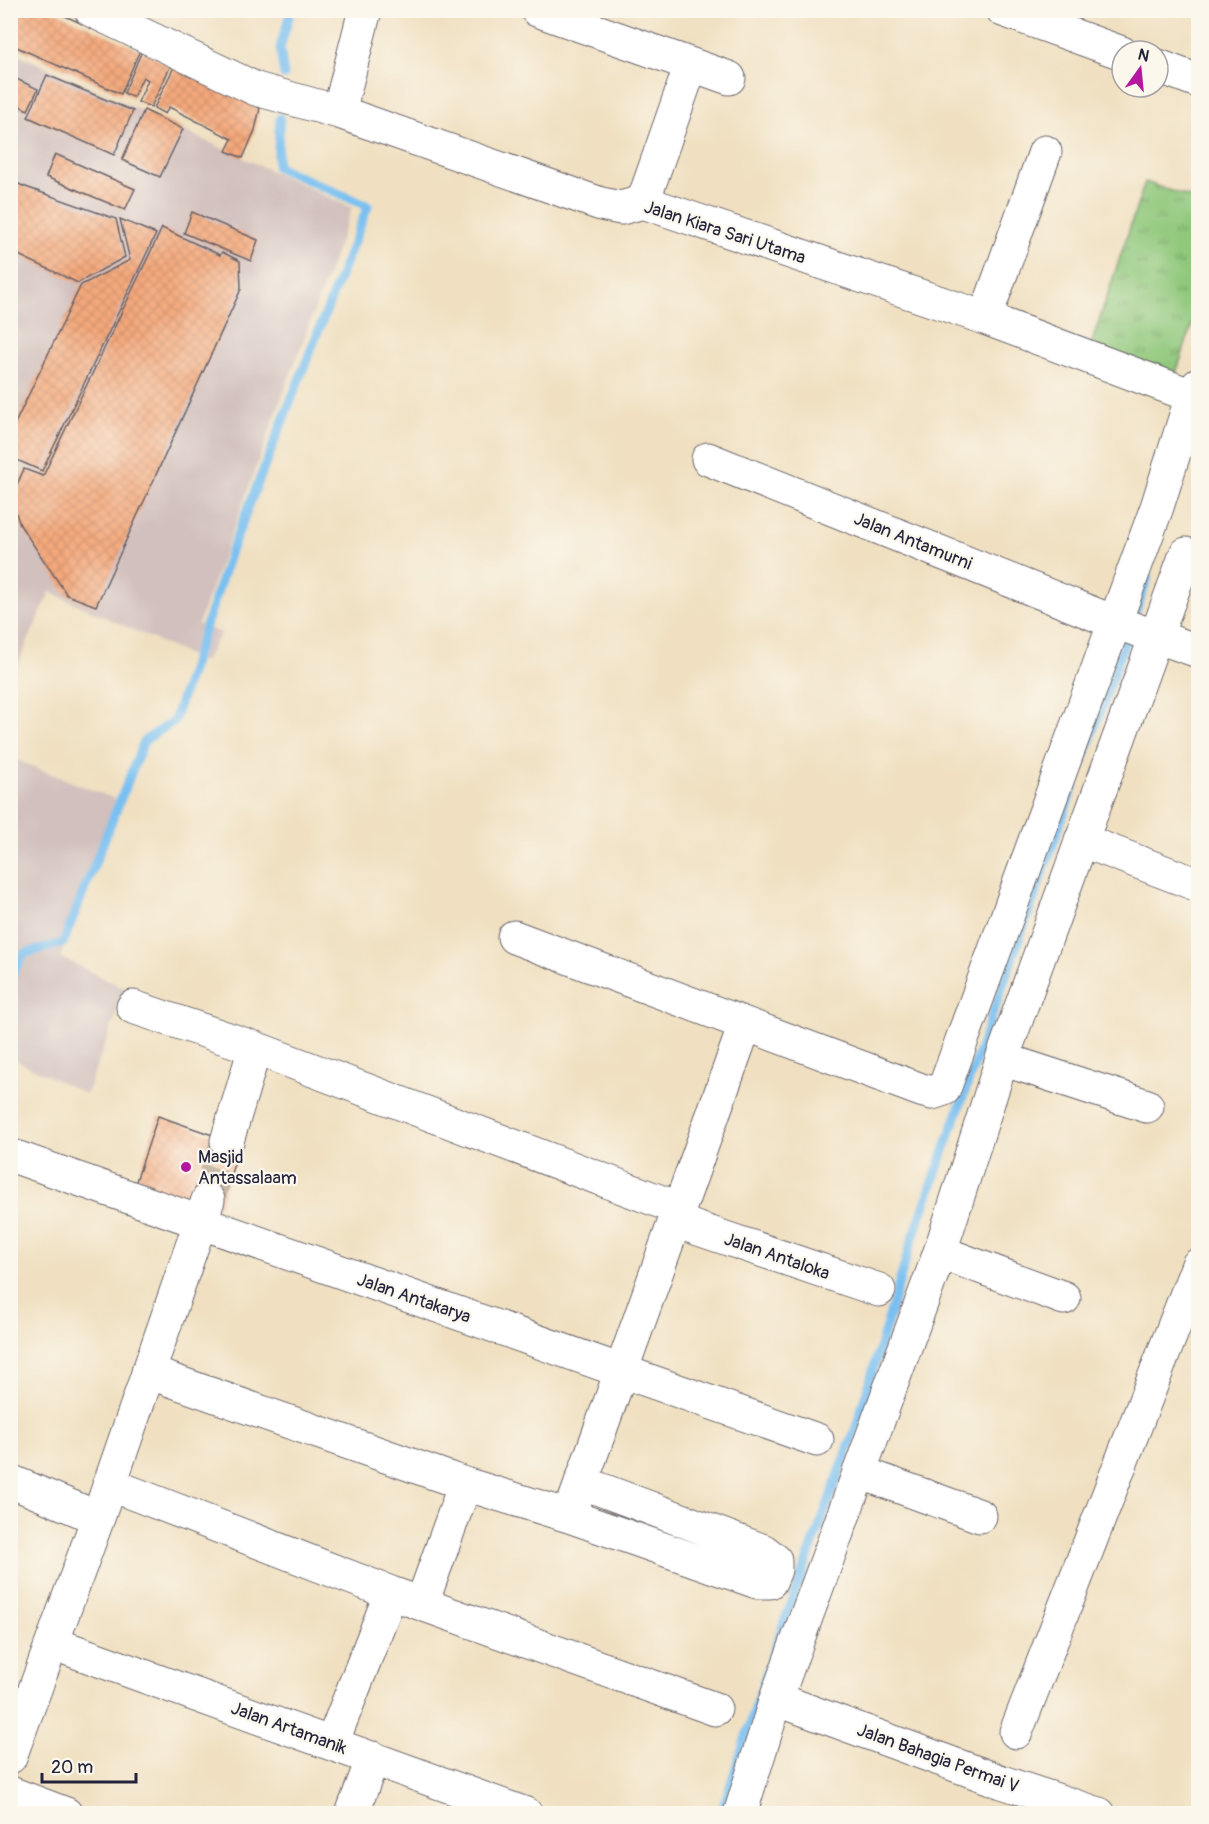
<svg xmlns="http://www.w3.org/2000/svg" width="1209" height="1824" font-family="Pangolin,sans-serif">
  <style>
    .industrial { fill: #d1c0bd }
    .park { fill: url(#park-tufts); stroke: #59755b; stroke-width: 1.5 }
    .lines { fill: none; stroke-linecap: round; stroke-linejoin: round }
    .stream { stroke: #79c0f1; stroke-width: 9 }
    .building { fill: url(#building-cross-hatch) }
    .street-tunnel { stroke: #c7baa6; stroke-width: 33; stroke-dasharray: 33 16; stroke-linecap: butt }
    .street-casing { stroke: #6a646a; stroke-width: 35 }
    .street { stroke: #fff; stroke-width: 33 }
    .poi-dot { fill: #b5179e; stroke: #fbf7ec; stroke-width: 2 }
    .labels { text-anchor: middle; stroke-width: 4.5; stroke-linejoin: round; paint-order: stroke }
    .street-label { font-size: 18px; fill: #22223b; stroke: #fbf7ec }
    .poi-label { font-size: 18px; fill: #22223b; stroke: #fbf7ec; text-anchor: start }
  </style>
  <defs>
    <pattern id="park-tufts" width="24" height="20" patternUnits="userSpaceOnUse" patternTransform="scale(1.5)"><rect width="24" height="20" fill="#90c87b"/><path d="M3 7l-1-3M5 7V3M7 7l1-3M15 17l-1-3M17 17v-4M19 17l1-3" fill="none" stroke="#75a266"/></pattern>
    <pattern id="building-cross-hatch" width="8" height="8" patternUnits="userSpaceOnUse" patternTransform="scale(1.5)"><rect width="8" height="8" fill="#f4a97c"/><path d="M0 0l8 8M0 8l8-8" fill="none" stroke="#d1916c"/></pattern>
  </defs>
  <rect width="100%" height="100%" fill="#fbf7ec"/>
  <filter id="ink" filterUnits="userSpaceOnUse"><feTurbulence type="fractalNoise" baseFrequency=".0167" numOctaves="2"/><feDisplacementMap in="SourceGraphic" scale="12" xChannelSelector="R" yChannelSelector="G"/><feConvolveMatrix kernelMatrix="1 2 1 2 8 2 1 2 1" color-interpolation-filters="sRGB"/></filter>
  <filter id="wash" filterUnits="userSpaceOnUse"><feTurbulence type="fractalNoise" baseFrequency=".008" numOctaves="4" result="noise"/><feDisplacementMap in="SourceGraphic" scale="24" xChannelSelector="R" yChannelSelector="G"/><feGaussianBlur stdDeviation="1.35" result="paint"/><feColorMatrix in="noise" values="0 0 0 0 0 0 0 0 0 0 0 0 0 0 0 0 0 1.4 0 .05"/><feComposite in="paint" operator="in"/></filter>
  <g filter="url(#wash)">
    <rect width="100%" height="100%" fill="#f0e0c1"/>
    <path class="industrial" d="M11 51 352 208 198 624 221 633 204 662 50 592 11 680Z
      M11 758 123 802 60 957 126 989 86 1094 11 1058Z"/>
    <path class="park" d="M1145 182 1198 200V307L1176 373 1091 345Z"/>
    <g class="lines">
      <path class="stream" d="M284 75 280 48 291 10
        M10 979 23 954 63 943 144 741 174 721 231 551 368 206 277 167 280 118
        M721 1814 773 1653 856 1427 910 1246 1148 577"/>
    </g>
    <g id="blocks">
      <path class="building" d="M10 10H52L140 50 121 94 10 44Z
        M142 51 171 65 151 107 138 102 148 80 143 77 133 97 124 93Z
        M174 67 260 108 255 130 243 158 226 151 232 139 169 107 165 114 154 108Z
        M47 75 133 111 114 155 28 117Z
        M10 76 38 89 28 110 10 102Z
        M144 110 183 129 160 177 122 160Z
        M55 154 135 189 125 210 46 177Z
        M10 180 23 186 116 219 125 257 78 283 10 251Z
        M192 212 258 240 251 261 184 233Z
        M120 219 156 234 42 471 10 457V434L81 285 130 260Z
        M162 228 220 255 222 252 240 261 241 289 96 606 67 595 20 525 11 498 24 469 43 476Z
        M158 1116 241 1145 220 1204 196 1211 133 1190Z"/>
    </g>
  </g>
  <g filter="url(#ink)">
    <use href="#blocks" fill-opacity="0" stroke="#6a646a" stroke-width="1.5"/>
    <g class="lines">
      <path class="street-tunnel" d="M208 1200 227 1141"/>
      <g class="street-casing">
        <path id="street" d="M91 10 256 89 339 112 601 204 621 208 643 202 985 318 1192 396
          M537 10 729 78
          M1003 10 1122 53
          M1158 66 1198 81
          M339 112 365 10
          M643 202 691 65
          M985 318 1045 152
          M708 459 1114 622 1198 651
          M1081 840 1198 885
          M514 937 921 1090 932 1093 944 1089 1157 507 1192 396 1198 385
          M133 1007 255 1048 680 1209
          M1002 1059 1147 1106
          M227 1141 255 1048
          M10 1155 817 1440
          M675 1221 879 1290
          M940 1252 1064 1298
          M148 1372 465 1484 569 1516 757 1582H770L775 1570V1560L764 1551 581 1482
          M859 1472 980 1516
          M10 1481 98 1518
          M109 1484 391 1593 715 1709
          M574 1503 745 1025
          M422 1603 465 1484
          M52 1643 526 1814
          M776 1699 1002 1782 1099 1814
          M1016 1732 1198 1265
          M332 1743 391 1593
          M10 1757 98 1518 208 1200
          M10 1793 66 1814
          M352 1814 373 1758
          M740 1814 776 1699 940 1252 1002 1059 1186 554"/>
      </g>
      <use href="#street" class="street"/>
    </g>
  </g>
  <circle class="poi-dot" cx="186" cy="1167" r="6"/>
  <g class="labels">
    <g class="street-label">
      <text transform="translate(725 232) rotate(18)" y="6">Jalan Kiara Sari Utama</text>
      <text transform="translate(913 541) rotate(22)" y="6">Jalan Antamurni</text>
      <text transform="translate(777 1256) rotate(19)" y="6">Jalan Antaloka</text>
      <text transform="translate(414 1298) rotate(19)" y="6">Jalan Antakarya</text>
      <text transform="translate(289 1728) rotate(20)" y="6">Jalan Artamanik</text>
      <text transform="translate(938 1758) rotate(20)" y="6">Jalan Bahagia Permai V</text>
    </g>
    <g class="poi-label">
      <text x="198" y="1163">Masjid<tspan x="198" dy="21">Antassalaam</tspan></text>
    </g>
  </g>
  <rect width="1209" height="1824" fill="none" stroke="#fbf7ec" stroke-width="36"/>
  <g transform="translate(1140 69) rotate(15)"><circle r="28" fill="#fbf7ec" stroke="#a4a2a5" stroke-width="1.5"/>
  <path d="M0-4.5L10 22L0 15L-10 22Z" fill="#b5179e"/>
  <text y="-9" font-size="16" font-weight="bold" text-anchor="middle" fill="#22223b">N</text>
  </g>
  <path d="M42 1773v9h94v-9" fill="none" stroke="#22223b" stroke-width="3"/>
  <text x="51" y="1773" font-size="18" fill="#22223b" stroke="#fbf7ec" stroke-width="4.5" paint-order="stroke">20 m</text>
</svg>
